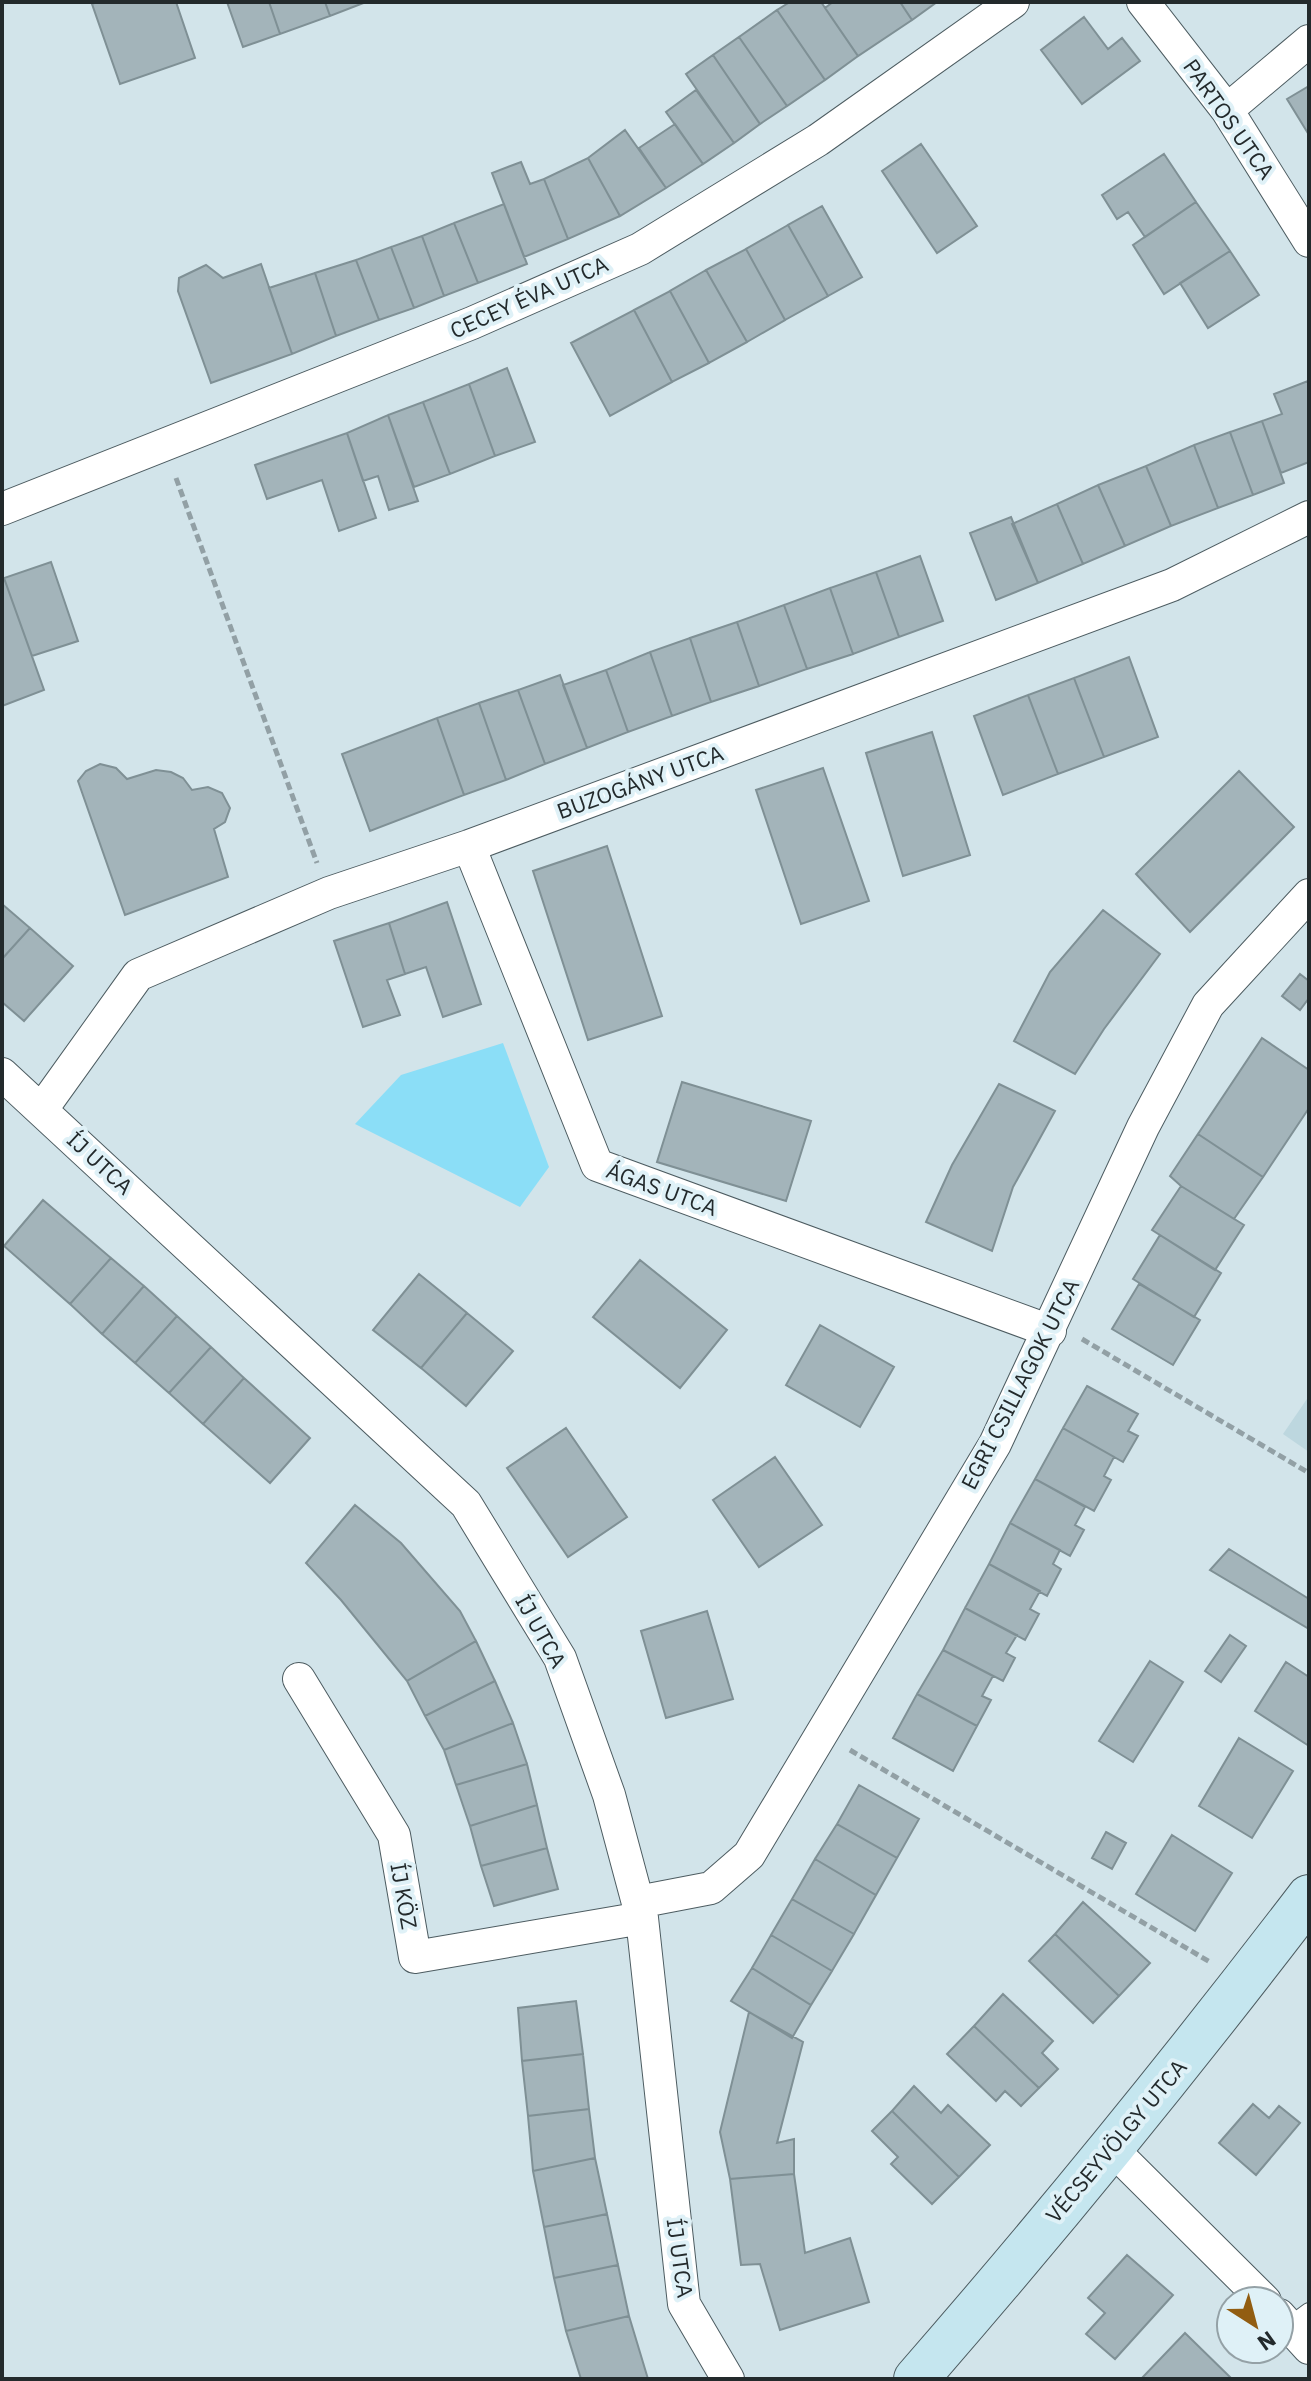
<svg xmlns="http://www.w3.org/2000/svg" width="1311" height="2381" font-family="'IBM Plex Sans',sans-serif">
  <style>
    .built { fill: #bdd7df }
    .green { fill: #8bdef7 }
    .building { fill: #a3b4ba; stroke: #7f9095; stroke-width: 2 }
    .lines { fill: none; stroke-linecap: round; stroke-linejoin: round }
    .service-casing { stroke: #4d5c61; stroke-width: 18 }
    .minor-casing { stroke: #4d5c61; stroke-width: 34 }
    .secondary-casing { stroke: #4d5c61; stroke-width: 46 }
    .path { stroke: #92a0a5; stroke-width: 5; stroke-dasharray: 8 4; stroke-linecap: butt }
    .service { stroke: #fff; stroke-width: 16 }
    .minor { stroke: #fff; stroke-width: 32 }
    .secondary { stroke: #c5e6ef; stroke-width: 44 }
    .labels { text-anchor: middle; stroke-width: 8; stroke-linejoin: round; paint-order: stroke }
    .street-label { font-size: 22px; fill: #232a2c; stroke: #dff1f7 }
  </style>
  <rect width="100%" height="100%" fill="#d2e4ea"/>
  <path class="built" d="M1309 1396V1452L1283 1434Z"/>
  <path class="green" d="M503 1043 549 1167 520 1207 355 1124 401 1075Z"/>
  <path class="building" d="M97 2H176L195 58 120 84 92 4Z
    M227 2H269L280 34 243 47Z
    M269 2H325L330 16 280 34Z
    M325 2H366L330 16Z
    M790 2H821L858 56 825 80 777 10Z
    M833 2H900L912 20 858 56 825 8Z
    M900 2H937L912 20Z
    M777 10 825 80 787 106 739 37Z
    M1084 17 1108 49 1122 38 1140 61 1082 104 1041 50Z
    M739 37 787 106 760 124 713 55Z
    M713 55 760 124 734 143 686 74Z
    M1309 86V135L1287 99Z
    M696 90 734 143 703 164 666 112Z
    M675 124 703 164 666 188 639 148Z
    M625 130 666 188 620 216 588 158Z
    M921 144 977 226 937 253 882 171Z
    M1164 154 1196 202 1145 237 1128 212 1117 219 1102 195Z
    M588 158 620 216 568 239 544 179Z
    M521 162 530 184 544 179 568 239 524 257 492 173Z
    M1196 202 1230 251 1164 294 1133 245Z
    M504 204 527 264 478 283 454 223Z
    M822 206 862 277 828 296 788 225Z
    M454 223 478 283 444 296 422 236Z
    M788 225 828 296 785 320 746 249Z
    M422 236 444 296 414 308 391 247Z
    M391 247 414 308 379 320 356 260Z
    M746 249 785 320 747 342 706 270Z
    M1230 251 1259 295 1208 328 1180 283Z
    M356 260 379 320 336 336 315 273Z
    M261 264 292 354 211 383 178 291 179 278 206 265 223 278Z
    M706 270 747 342 709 363 670 291Z
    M315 273 336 336 292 354 269 288Z
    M670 291 709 363 672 382 634 310Z
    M634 310 672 382 610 416 571 343Z
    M507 368 535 442 495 456 469 384Z
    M1308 381 1309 462 1281 473 1262 421 1282 414 1274 394Z
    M469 384 495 456 450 474 423 402Z
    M423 402 450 474 414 487 388 415Z
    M388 415 418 501 389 510 378 476 363 481 347 433Z
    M1262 421 1284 483 1253 495 1230 432Z
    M1230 432 1253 495 1218 508 1194 445Z
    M347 433 376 518 339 531 322 480 267 499 255 465Z
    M1194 445 1218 508 1171 526 1146 466Z
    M1146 466 1171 526 1125 546 1098 485Z
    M1098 485 1125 546 1083 564 1057 504Z
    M1057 504 1083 564 1038 583 1012 524Z
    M1011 517 1038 583 996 600 970 533Z
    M920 556 943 621 899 637 876 572Z
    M51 562 78 641 32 656 4 578Z
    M876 572 899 637 853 654 830 588Z
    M2 578H4L44 690 2 706Z
    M830 588 853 654 807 669 784 605Z
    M784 605 807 669 759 686 737 622Z
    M737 622 759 686 711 702 690 638Z
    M690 638 711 702 672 716 650 652Z
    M650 652 672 716 628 732 606 670Z
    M1129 657 1158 737 1104 757 1074 678Z
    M606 670 628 732 587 748 563 685Z
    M560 675 587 748 545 764 518 690Z
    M1074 678 1104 757 1058 774 1028 695Z
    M518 690 545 764 506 780 479 703Z
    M1028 695 1058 774 1003 795 974 716Z
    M479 703 506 780 464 795 437 718Z
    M437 718 464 795 370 831 342 754Z
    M932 732 970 855 903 876 866 753Z
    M100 764 116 768 127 779 156 770 171 772 183 778 192 790 208 787 222 793 230 808 225 822 214 829 228 877 125 915 78 781 86 771Z
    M823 768 869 901 801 924 756 790Z
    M1239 771 1294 827 1190 932 1136 874Z
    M607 846 662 1016 588 1040 533 871Z
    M447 902 481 1004 443 1017 426 967 405 974 389 923Z
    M2 904 30 928 2 959Z
    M1103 910 1160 954 1104 1029 1075 1074 1014 1041 1050 972Z
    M389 923 405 974 387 980 400 1015 363 1027 334 941Z
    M30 928 73 966 24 1021 2 1002V959Z
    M1300 974 1309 981V998L1300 1010 1282 996Z
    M1262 1038 1309 1070V1108L1263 1177 1198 1134Z
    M682 1082 811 1121 786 1201 657 1162Z
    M999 1084 1055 1111 1013 1187 992 1251 926 1222 952 1165Z
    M1198 1134 1263 1177 1234 1219 1181 1186 1170 1176Z
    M1181 1186 1244 1225 1215 1270 1152 1230Z
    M43 1200 111 1258 70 1304 4 1246Z
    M1160 1235 1221 1273 1194 1317 1133 1279Z
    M111 1258 144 1286 102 1334 70 1304Z
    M640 1260 727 1330 680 1388 593 1317Z
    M419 1274 467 1313 421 1368 373 1330Z
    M1139 1284 1200 1320 1173 1365 1112 1329Z
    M144 1286 177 1316 135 1363 102 1334Z
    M467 1313 513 1351 466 1406 421 1368Z
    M177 1316 211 1347 169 1393 135 1363Z
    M820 1325 894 1367 860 1427 786 1385Z
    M211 1347 244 1378 203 1424 169 1393Z
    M244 1378 310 1438 270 1483 203 1424Z
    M1087 1386 1138 1414 1128 1431 1138 1436 1123 1462 1063 1428Z
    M566 1428 627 1517 568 1557 507 1468Z
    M1063 1428 1114 1457 1104 1476 1111 1480 1094 1511 1035 1479Z
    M775 1457 822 1525 759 1567 713 1500Z
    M1035 1479 1085 1507 1075 1525 1084 1530 1070 1556 1010 1523Z
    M355 1505 401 1543 460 1611 476 1641 407 1681 341 1600 306 1563Z
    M1010 1523 1060 1550 1053 1564 1061 1569 1047 1596 989 1564Z
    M1229 1549 1309 1599V1629L1210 1570Z
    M989 1564 1040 1591 1030 1609 1039 1614 1025 1640 965 1608Z
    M965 1608 1017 1635 1006 1653 1015 1658 1003 1681 943 1650Z
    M707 1611 733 1699 666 1718 641 1631Z
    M1230 1635 1246 1646 1221 1682 1205 1671Z
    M476 1641 495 1681 425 1716 407 1681Z
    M943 1650 993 1676 982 1696 991 1700 977 1726 917 1694Z
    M1150 1661 1183 1682 1133 1762 1099 1741Z
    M1286 1662 1309 1677V1746L1255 1711Z
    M495 1681 513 1723 444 1750 425 1716Z
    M917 1694 977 1726 953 1771 893 1738Z
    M513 1723 527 1764 456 1785 444 1750Z
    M1239 1738 1293 1771 1252 1838 1199 1806Z
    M527 1764 537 1805 470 1826 456 1785Z
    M859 1785 919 1819 897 1858 837 1824Z
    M537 1805 547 1848 481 1866 470 1826Z
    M837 1824 897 1858 876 1895 815 1859Z
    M1106 1832 1126 1843 1112 1869 1092 1858Z
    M1172 1835 1232 1873 1195 1931 1136 1894Z
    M547 1848 558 1889 494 1906 481 1866Z
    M815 1859 876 1895 854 1934 792 1899Z
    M792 1899 854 1934 832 1971 771 1935Z
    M1083 1902 1150 1963 1119 1996 1055 1934Z
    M1055 1934 1119 1996 1093 2023 1029 1961Z
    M771 1935 832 1971 811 2005 752 1968Z
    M752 1968 811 2005 792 2038 731 2001Z
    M1003 1994 1053 2041 1042 2053 1058 2069 1039 2088 974 2026Z
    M576 2001 583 2054 522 2061 518 2008Z
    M749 2012 803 2042 777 2143 794 2139V2174L730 2179 720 2132Z
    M974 2026 1039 2088 1021 2106 1005 2091 996 2101 947 2054Z
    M583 2054 589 2109 528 2116 522 2061Z
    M914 2086 941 2113 948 2105 990 2145 959 2177 892 2111Z
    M1253 2104 1269 2118 1279 2106 1300 2123 1256 2175 1219 2143Z
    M589 2109 595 2158 533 2171 528 2116Z
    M892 2111 959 2177 932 2204 891 2164 898 2157 872 2131Z
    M595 2158 607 2214 544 2227 533 2171Z
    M794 2174 805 2253 850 2238 869 2302 780 2330 760 2264 741 2265 730 2179Z
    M607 2214 618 2265 554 2278 544 2227Z
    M1127 2255 1173 2295 1115 2359 1086 2334 1105 2313 1088 2298Z
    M618 2265 629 2316 566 2331 554 2278Z
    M629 2316 648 2379H581L566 2331Z
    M1185 2333 1232 2379H1141Z"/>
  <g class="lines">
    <g class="service-casing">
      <path id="service" d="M1290 2325 1309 2311"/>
    </g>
    <g class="minor-casing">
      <path id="minor" d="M1143 2 1227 110 1309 241
        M1227 110 1309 41
        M2 509 472 323 640 249 818 140 1013 2
        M469 846 597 1165 1050 1331
        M2 1074 466 1504 560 1658 609 1795 642 1918 684 2304 728 2379
        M42 1109 138 975 329 893 469 846 1172 585 1309 517
        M299 1679 394 1835 415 1957 642 1918
        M638 1902 711 1888 749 1855 995 1444 1143 1127 1208 1005 1309 895
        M1112 2149 1265 2301
        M1279 2315 1309 2348"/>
    </g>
    <g class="secondary-casing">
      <path id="secondary" d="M916 2379C1052 2223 1183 2062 1309 1897"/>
    </g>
    <path class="path" d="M176 478 317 863
      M1082 1339 1309 1473
      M850 1750 1210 1962"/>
    <use href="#service" class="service"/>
    <use href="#minor" class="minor"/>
    <use href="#secondary" class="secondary"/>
  </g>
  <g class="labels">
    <g class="street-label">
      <text transform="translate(1229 119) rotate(55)" y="8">PARTOS UTCA</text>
      <text transform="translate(529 297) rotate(-24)" y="8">CECEY ÉVA UTCA</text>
      <text transform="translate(640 782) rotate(-20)" y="8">BUZOGÁNY UTCA</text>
      <text transform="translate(100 1163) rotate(43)" y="8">ÍJ UTCA</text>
      <text transform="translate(662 1189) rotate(20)" y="8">ÁGAS UTCA</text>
      <text transform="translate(1020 1384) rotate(-63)" y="8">EGRI CSILLAGOK UTCA</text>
      <text transform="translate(541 1631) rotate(61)" y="8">ÍJ UTCA</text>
      <text transform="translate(404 1896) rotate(80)" y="8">ÍJ KÖZ</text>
      <text transform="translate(1116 2141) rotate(-50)" y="8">VÉCSEYVÖLGY UTCA</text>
      <text transform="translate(680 2258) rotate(82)" y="8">ÍJ UTCA</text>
    </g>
  </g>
  <rect width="1311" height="2381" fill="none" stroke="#232a2c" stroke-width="8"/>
  <g transform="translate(1255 2325) rotate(144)"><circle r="38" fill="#dff1f7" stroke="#94a1a6" stroke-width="2"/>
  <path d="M0-6L14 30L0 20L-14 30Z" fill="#925d11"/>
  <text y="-12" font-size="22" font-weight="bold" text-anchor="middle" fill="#232a2c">N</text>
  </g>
</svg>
